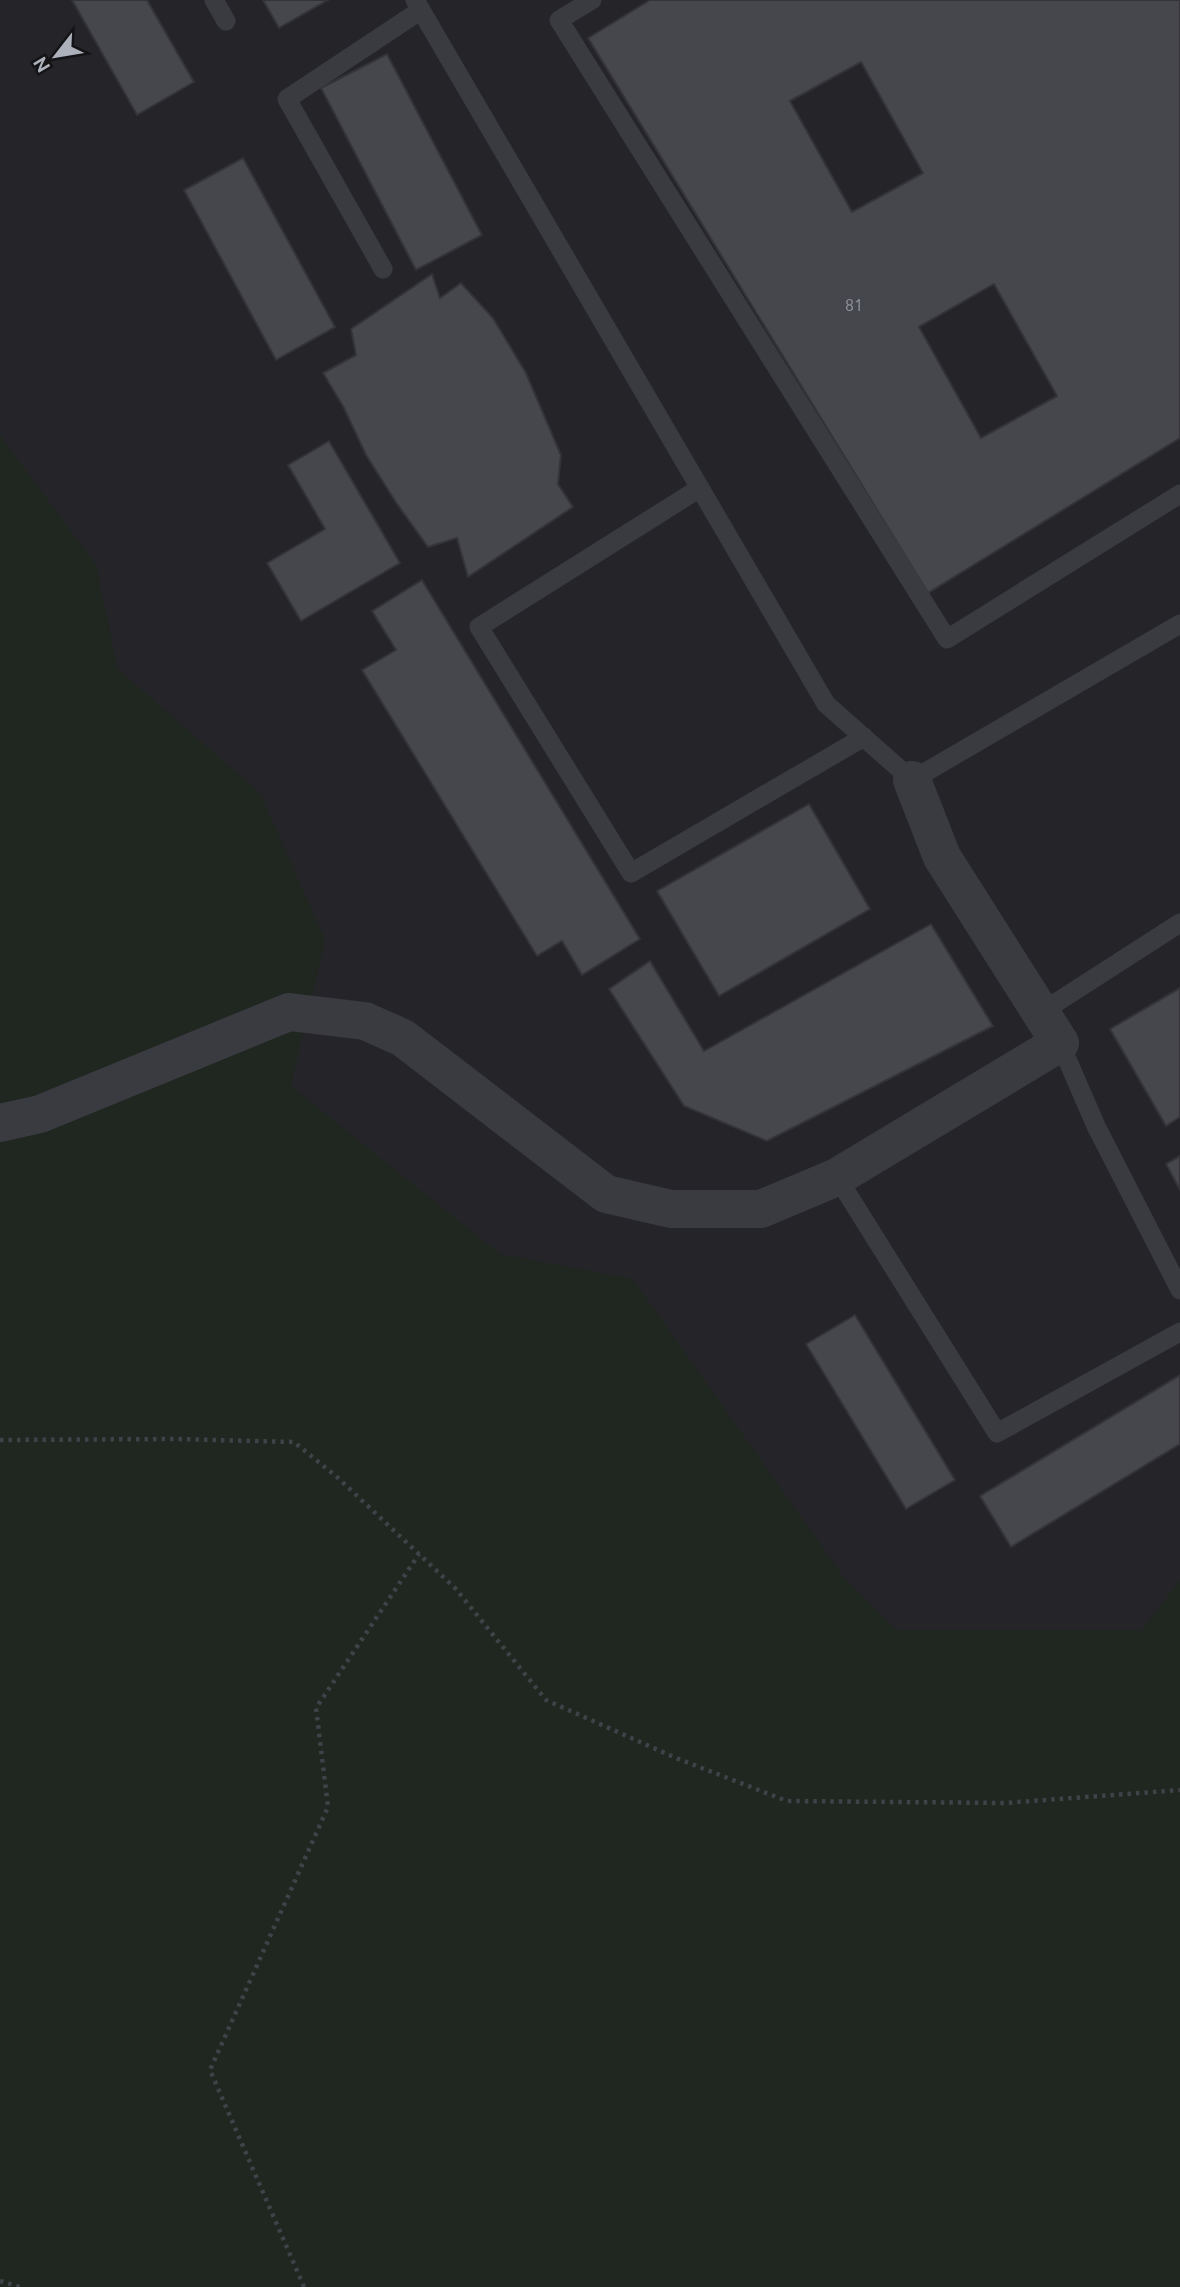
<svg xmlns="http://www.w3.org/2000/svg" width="1180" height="2287" font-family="Ubuntu,sans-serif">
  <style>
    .built { fill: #252529 }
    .green { fill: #1f2720 }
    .building { fill: #46474c; stroke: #333338; stroke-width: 2; fill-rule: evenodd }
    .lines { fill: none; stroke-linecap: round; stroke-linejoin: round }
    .path { stroke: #404248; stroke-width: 4.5; stroke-dasharray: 3.5 5; stroke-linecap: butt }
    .lane { stroke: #3a3b41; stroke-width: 19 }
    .street { stroke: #3a3b41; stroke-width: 38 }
    .labels { text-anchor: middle; stroke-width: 7; stroke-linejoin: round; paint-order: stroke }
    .number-label { font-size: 16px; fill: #92969f }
  </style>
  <rect width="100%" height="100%" fill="#19191c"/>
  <path class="built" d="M0 0H1180V1746L0 1372Z"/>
  <path class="green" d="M0 435 96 565 118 669 260 793 325 940 291 1086 500 1254 633 1279 843 1576 897 1630H1141L1180 1581V2287H0Z"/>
  <path class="building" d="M72 0H147L194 82 137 115Z
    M263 0H328L279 28Z
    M650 0H1180V438L928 593 588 38ZM861 62 923 173 852 212 790 101ZM994 284 1057 396 981 438 919 327Z
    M387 54 482 235 416 270 321 88Z
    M243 158 335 327 276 360 184 190Z
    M432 274 440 298 461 283 493 318 526 373 561 455 558 484 573 507 468 577 457 538 428 547 397 504 366 455 344 408 323 373 356 355 351 329Z
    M329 441 400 563 301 621 267 563 325 529 288 465Z
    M422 580 640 939 582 975 562 941 537 956 362 670 396 650 372 611Z
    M809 804 870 909 719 996 657 891Z
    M931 924 993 1026 767 1141 684 1106 609 989 650 961 704 1051Z
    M1180 988V1117L1166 1126 1110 1029Z
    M1180 1156V1190L1166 1164Z
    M855 1315 955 1480 906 1509 806 1344Z
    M1180 1375V1444L1011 1547 980 1496Z"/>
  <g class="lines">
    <path class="path" d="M0 1440 176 1439 294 1442 337 1477 455 1588 546 1700 676 1758 787 1801 1005 1803 1180 1790
      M0 2281 20 2287
      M304 2287 210 2070 328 1807 316 1708 419 1554"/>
    <path class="lane" d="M214 0 226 21
      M415 0 826 704 912 780 1180 624
      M592 0 559 20 947 639 1180 494
      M383 269 287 99 421 10
      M700 488 479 627 631 873 864 737
      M1040 1013 1180 923
      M1060 1043 1096 1126 1180 1290
      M837 1177 997 1433 1180 1332"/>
    <path class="street" d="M0 1123 40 1114 289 1012 365 1021 403 1038 606 1194 671 1209H761L837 1177 1060 1043 942 857 912 780"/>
  </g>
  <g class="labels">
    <g class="number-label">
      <text x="854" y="311">81</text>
    </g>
  </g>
  <g transform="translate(56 56) rotate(239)" stroke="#141417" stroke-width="5" paint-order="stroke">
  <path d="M0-5L12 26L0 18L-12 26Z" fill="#acb1bb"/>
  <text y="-10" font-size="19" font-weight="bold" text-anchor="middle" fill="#acb1bb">N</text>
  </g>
</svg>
